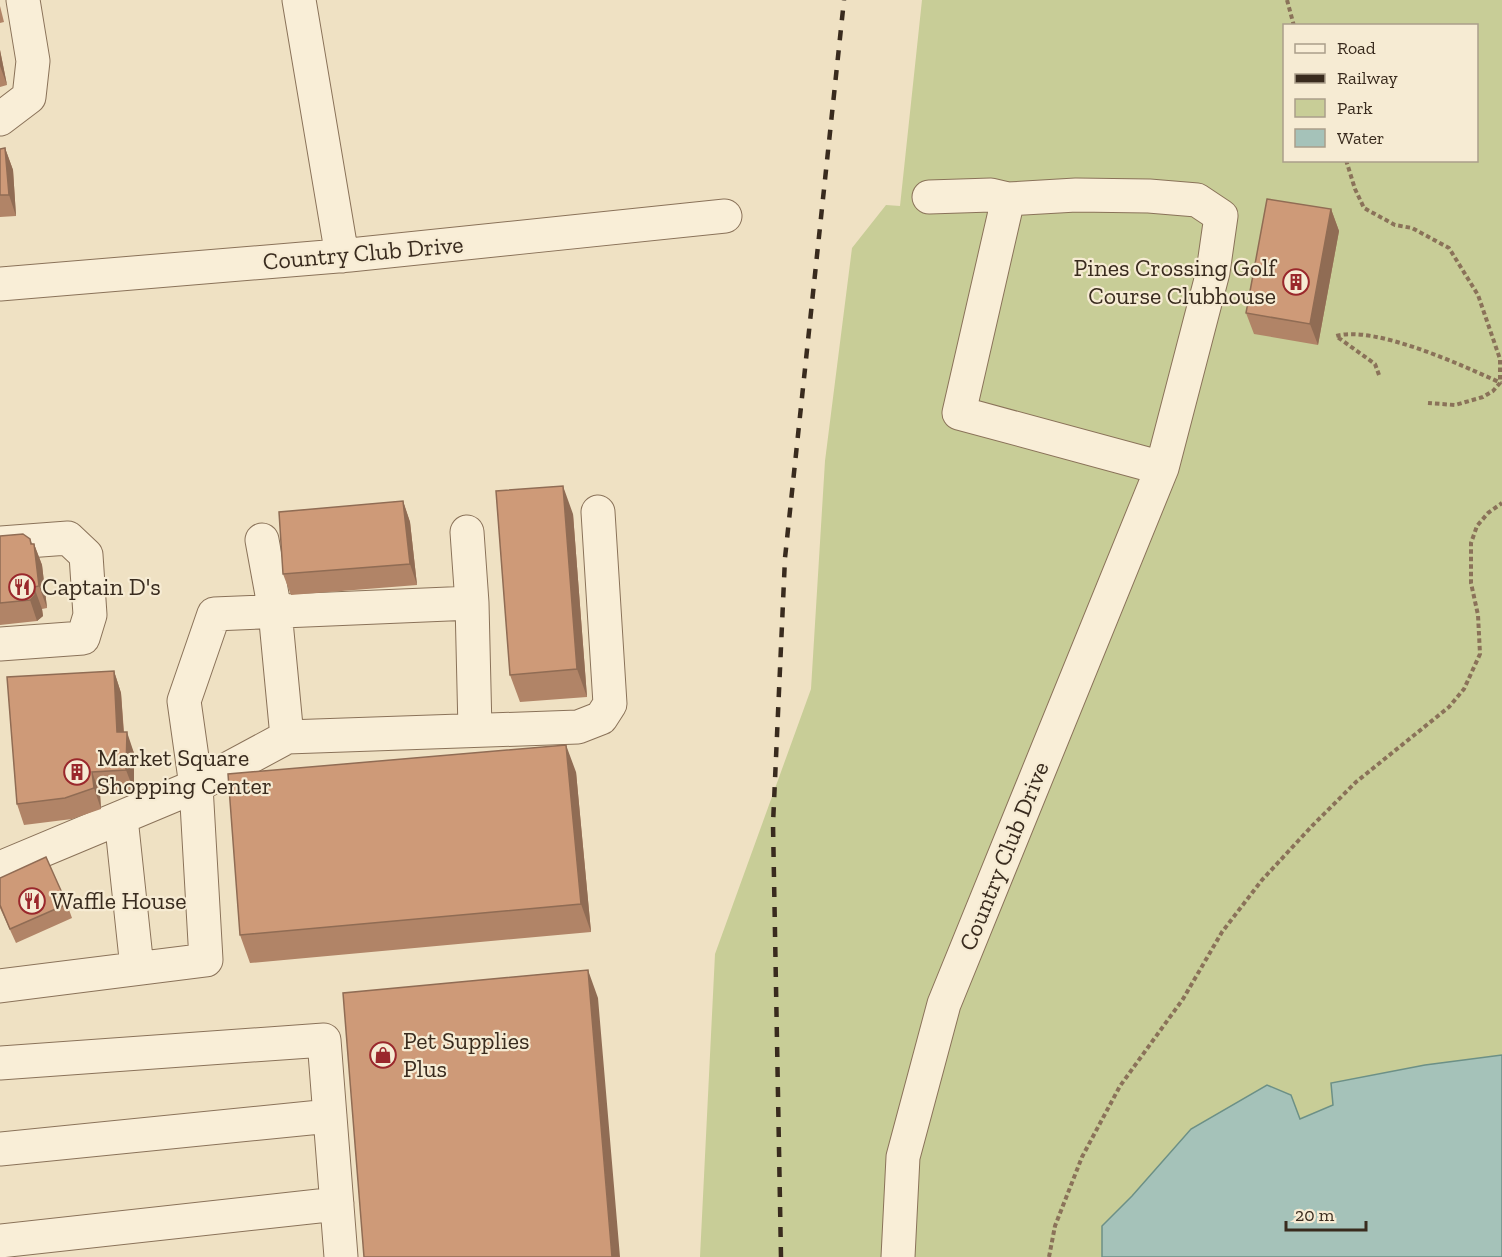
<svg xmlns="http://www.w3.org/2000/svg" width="1502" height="1257" font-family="'Zilla Slab',serif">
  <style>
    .green { fill: #c8cd97; fill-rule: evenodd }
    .water { fill: #a5c2b9; stroke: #6c9086; stroke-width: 1.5 }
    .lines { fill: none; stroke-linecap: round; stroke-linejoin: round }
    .minor-casing { stroke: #8a7259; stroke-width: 35 }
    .path { stroke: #8a7259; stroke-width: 4; stroke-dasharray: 4.5 3; stroke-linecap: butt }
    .minor { stroke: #f9eed7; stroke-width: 33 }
    .rail { stroke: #392b1e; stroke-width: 4.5; stroke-dasharray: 10 10; stroke-linecap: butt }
    .wall { fill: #b18467 }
    .shaded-wall { fill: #906c54 }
    .building { fill: #ce9a78; stroke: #906c54; stroke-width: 1.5 }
    .labels { text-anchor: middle; stroke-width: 4.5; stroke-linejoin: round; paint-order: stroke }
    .street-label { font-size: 24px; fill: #392b1e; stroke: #f6ebd3 }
    .poi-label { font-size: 24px; fill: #392b1e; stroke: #f6ebd3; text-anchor: start }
  </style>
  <rect width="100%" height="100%" fill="#efe1c3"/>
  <path class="green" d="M922 0H1502V1257H700L715 954 811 689 825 461 852 248 886 205 900 206ZM1284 26H1476V160H1284Z"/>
  <path class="water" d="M1502 1055V1257H1102V1226L1132 1196 1191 1129 1267 1085 1291 1095 1300 1119 1333 1105 1331 1083 1425 1065Z"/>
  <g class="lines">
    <g class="minor-casing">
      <path id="minor" d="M299 0 342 256
        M0 119 29 97 33 61 23 0
        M929 197 991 195 1008 199
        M0 284 350 255 725 216
        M467 532 472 603 475 730
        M262 540 275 611 287 737
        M0 543 68 538 86 555 90 615 83 638 0 644
        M121 818 137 968
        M0 868 196 786 287 737 578 727 601 718 610 704 598 512
        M0 986 206 960 196 786 184 701 214 614 472 603
        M0 1063 324 1040 341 1257
        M0 1149 330 1116
        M0 1241 337 1204
        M898 1257 903 1157 944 1004 1162 468 1213 272 1221 216 1197 200 1149 196 1076 195 1008 199 959 413 1162 468"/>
    </g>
    <path class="path" d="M1287 0 1294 26
      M1346 160 1355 189 1364 208 1395 225 1412 228 1449 248 1478 295 1500 359V383L1493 391 1483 397 1455 405 1428 403
      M1379 375 1375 364 1336 336C1375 325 1464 366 1501 383
      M1049 1257 1055 1226 1082 1157 1120 1086 1183 999 1222 932 1262 880 1312 826 1356 782 1449 707 1464 689 1480 654 1478 615 1471 583V543L1477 526 1488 513 1502 503"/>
    <use href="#minor" class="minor"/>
    <path class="rail" d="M781 1257 773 824 785 558 844 0"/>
  </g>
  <path class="wall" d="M0 6 4 22 0 23Z
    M0 50 7 85 0 87Z
    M5 148 13 170 16 216 0 217V149Z
    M1331 209 1339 231 1318 345 1254 334 1246 313Z
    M403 501 410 522 417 585 291 595 283 574Z
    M573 514 587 697 520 702 510 675Z
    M0 536 34 544 42 565 47 608 42 609 43 616 37 621 0 625Z
    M114 671 121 693 124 732 134 753V791L100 794 101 809 72 819 24 825 17 804Z
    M576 772 591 932 250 963 240 935Z
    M0 878 67 904 72 918 16 943 0 908Z"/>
  <path class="shaded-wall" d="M0 50 7 85 0 66Z
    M5 148 13 170 16 216 9 195Z
    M1331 209 1339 231 1318 345 1310 324Z
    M563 486 573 514 587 697 577 669Z
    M403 501 410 522 417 585 410 564Z
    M30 539 35 552 34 544 42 565 47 608 39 586Z
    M34 587 42 609 43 616 37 621 30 600Z
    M114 671 121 693 125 753 117 732Z
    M127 732 134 753V791L126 770Z
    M566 745 576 772 591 932 581 904Z
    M92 772 100 794 101 809 94 788Z
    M588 970 598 998 620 1257H612Z"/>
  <path class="building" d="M5 148 9 195H0V149Z
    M1267 199 1331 209 1310 324 1246 313Z
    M563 486 577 669 510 675 496 491Z
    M403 501 410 564 283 574 279 512Z
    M23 534 30 539 31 544H34L39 586 34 587 35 595 30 600 0 603V536Z
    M114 671 117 732H127L126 770 92 772 94 788 65 798 17 804 7 677Z
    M566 745 581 904 240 935 228 774Z
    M46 857 67 904 10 929 0 905V878Z
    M588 970 612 1257H364L343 993Z"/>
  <defs>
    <g id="building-ring" transform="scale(1.35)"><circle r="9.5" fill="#f6ebd3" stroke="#9a282c" stroke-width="1.5"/><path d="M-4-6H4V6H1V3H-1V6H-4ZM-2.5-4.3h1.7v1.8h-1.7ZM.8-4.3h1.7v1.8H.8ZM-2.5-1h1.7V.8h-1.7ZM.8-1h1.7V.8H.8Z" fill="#9a282c"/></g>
    <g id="restaurant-ring" transform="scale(1.35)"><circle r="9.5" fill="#f6ebd3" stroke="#9a282c" stroke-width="1.5"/><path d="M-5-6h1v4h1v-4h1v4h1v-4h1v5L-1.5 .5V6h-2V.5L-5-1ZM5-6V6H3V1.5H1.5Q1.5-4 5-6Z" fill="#9a282c"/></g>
    <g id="shop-ring" transform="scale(1.35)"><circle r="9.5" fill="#f6ebd3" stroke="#9a282c" stroke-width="1.5"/><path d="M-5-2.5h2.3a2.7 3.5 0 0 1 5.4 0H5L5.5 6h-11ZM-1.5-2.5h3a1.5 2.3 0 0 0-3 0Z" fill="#9a282c"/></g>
  </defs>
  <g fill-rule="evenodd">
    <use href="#building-ring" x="1296" y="282"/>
    <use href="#restaurant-ring" x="22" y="587"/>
    <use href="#building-ring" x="77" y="772"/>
    <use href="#restaurant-ring" x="32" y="901"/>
    <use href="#shop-ring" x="383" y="1055"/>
  </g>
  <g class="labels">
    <g class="street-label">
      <text transform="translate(363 253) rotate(-5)" y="8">Country Club Drive</text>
      <text transform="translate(1004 856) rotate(-68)" y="8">Country Club Drive</text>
    </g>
    <g class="poi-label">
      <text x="1276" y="276" text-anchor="end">Pines Crossing Golf<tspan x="1276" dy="28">Course Clubhouse</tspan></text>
      <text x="42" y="595">Captain D's</text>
      <text x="97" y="766">Market Square<tspan x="97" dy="28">Shopping Center</tspan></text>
      <text x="51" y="909">Waffle House</text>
      <text x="403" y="1049">Pet Supplies<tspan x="403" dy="28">Plus</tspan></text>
    </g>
  </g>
  <rect x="1283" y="24" width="195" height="138" fill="#f6ebd3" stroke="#aa9e8b" stroke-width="1.5"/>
  <rect x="1295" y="44" width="30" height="9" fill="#f9eed7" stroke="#aa9e8b" stroke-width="1.5"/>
  <text x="1337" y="54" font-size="18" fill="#392b1e">Road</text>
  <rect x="1295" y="74" width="30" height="9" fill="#392b1e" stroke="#aa9e8b" stroke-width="1.5"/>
  <text x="1337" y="84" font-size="18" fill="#392b1e">Railway</text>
  <rect x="1295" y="99" width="30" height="18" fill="#c8cd97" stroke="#aa9e8b" stroke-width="1.5"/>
  <text x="1337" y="114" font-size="18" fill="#392b1e">Park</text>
  <rect x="1295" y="129" width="30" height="18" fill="#a5c2b9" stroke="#aa9e8b" stroke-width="1.5"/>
  <text x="1337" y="144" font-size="18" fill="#392b1e">Water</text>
  <path d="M1286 1221v9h80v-9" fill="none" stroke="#392b1e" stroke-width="3"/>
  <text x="1295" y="1221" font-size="18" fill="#392b1e" stroke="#f6ebd3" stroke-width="4.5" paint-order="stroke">20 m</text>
</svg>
